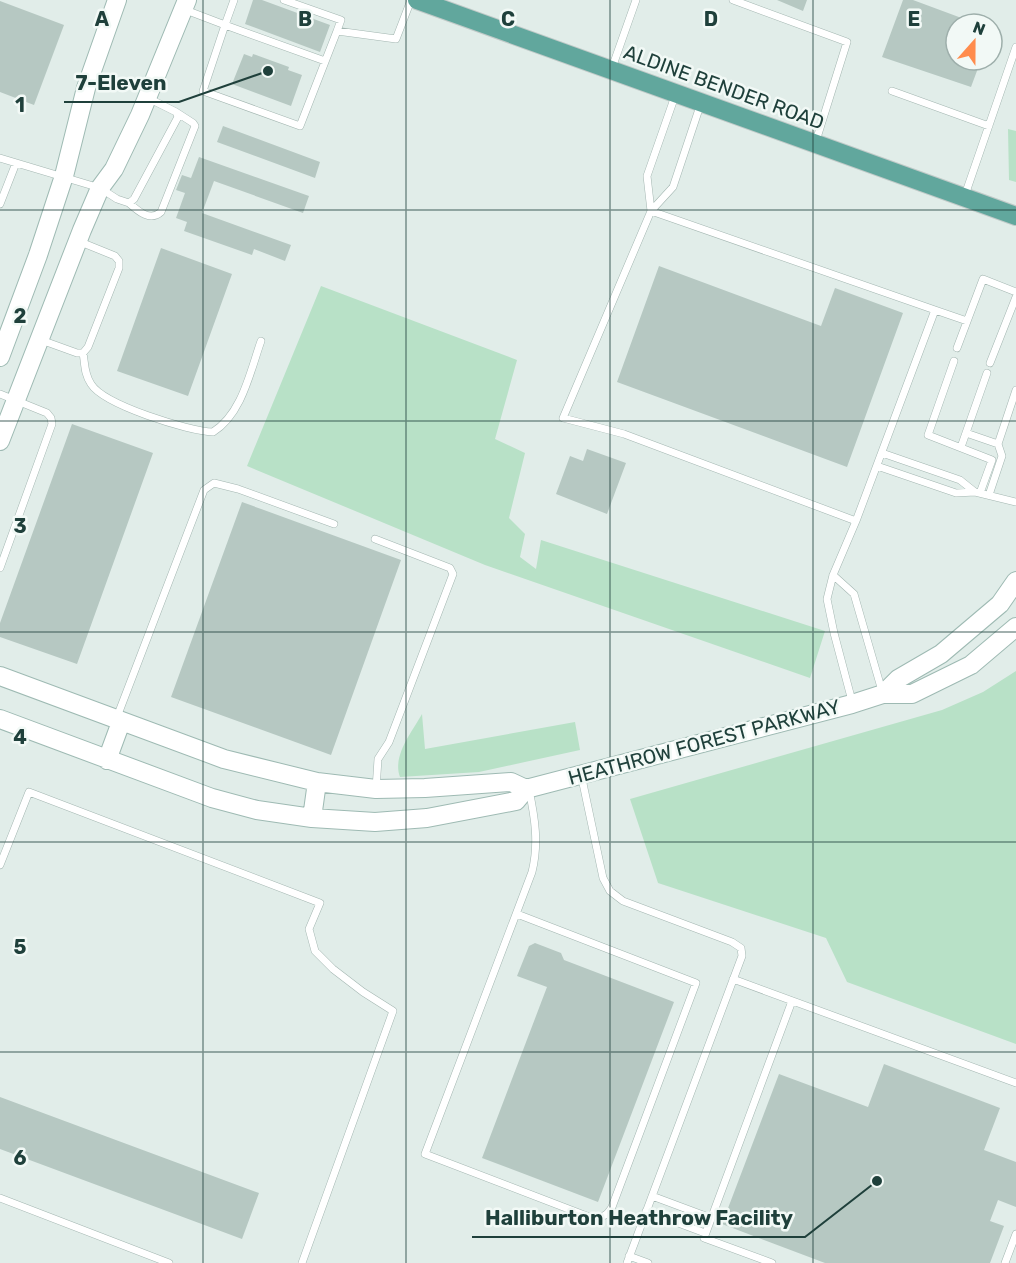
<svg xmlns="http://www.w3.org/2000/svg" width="1016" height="1263" font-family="Rubik,sans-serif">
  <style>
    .green { fill: #b8e1c7 }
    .building { fill: #b6c8c2 }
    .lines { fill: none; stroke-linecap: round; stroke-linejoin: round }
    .lane-casing { stroke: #a3b6b1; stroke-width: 8 }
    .secondary-casing { stroke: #9ebab3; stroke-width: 20 }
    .primary-casing { stroke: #c0cac8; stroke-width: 20 }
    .lane { stroke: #fff; stroke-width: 7 }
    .secondary { stroke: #fff; stroke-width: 18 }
    .primary { stroke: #61a79d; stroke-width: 18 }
    .grid { fill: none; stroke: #1f403b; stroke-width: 1.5; stroke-opacity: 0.55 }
    .labels { text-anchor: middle; stroke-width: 5; stroke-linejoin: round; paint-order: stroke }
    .street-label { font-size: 20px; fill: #1f403b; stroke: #f2f9f6 }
    .grid-label { font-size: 20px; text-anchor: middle; font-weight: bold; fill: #1f403b; stroke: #f2f9f6; stroke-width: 5; stroke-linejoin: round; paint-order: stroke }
    .leader { fill: none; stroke: #1f403b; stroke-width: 2 }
    .callout-dot { fill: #1f403b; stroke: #f2f9f6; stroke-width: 2 }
    .callout-label { font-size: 21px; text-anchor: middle; font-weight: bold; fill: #1f403b; stroke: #f2f9f6; stroke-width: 5; stroke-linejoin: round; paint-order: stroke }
  </style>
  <rect width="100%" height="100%" fill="#e1ede9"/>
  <path class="green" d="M1008 129 1016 131V182L1009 180Z
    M321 286 517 360 495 439 525 453 509 518 525 534 520 557 536 569 541 540 825 631 810 678 485 565 247 466Z
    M1016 671V1044L847 982 826 938 658 883 630 799 942 710 983 692Z
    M422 714 425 749 575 722 580 750 479 772 400 777C392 756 412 732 422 714Z"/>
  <path class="building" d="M253 0H262L330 25 320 52 245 24Z
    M777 0H807L803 11Z
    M903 0H913L975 23 956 24V60H981L971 87 882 57Z
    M0 1 64 25 34 105 0 92Z
    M244 54 252 57 253 54 289 67 288 70 302 75 291 106 232 84Z
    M223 126 320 162 315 178 217 142Z
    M199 157 309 196 303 213 214 181 202 213 291 245 285 261 254 249 252 255 184 231 187 222 176 218 185 193 176 190 182 175 191 178Z
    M161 248 232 274 188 396 117 371Z
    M659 266 821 326 835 288 903 313 847 467 617 382Z
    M72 424 153 453 77 664 0 637V623Z
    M587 449 626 463 607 514 556 494 570 456 583 461Z
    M242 502 401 560 331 755 171 697Z
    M535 943 561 953 564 960 674 1002 598 1202 482 1158 547 987 517 976 529 946Z
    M884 1064 1000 1108 984 1150 1016 1162V1207L998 1200 990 1221 1004 1226 990 1263H825L722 1224 779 1074 868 1107Z
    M0 1097 259 1193 242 1239 0 1149Z"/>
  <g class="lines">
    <g class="lane-casing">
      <path id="lane" d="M234 0 225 25 325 61
        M284 0 341 20 337 31
        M733 0 847 42 815 144
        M183 9 225 25 203 91 300 126 337 31 396 39 411 0
        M612 68 636 0
        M892 91 989 126
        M701 103 673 187 651 211 563 418 624 434 856 521 833 575 827 599 834 633 852 701
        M0 158 100 188 117 199 129 203 134 199 178 117 176 112 148 98
        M965 195 1016 47
        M129 203C138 211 150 222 161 212L195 126 193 123 176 112
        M0 204 16 163
        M651 211 935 310 856 521
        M651 211 647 176 675 96
        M935 310 967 321
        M41 340 77 353H83L88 347 119 268V261L115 256 78 241
        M957 348 983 279 1016 292
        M83 353C85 363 84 374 91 384 104 405 188 431 213 432 242 414 250 372 261 341
        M954 361 928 435 992 460 980 493
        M990 363 1016 297
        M0 394 47 413 51 418 52 424 0 568
        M966 433 998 444
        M961 447 987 373
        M882 453 960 480 975 492
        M877 466 956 493 975 492 1016 502
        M989 495 1002 456 998 444 1016 390
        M375 539 450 568 453 574 389 742 378 759 376 789
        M833 575 854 594 882 691
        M117 717 204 490 214 483 238 489 334 524
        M581 774 603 878 610 891 623 901 732 942 741 948 742 956 627 1263
        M0 865 29 792 320 903 309 929 315 951 333 969 363 992 393 1011 302 1263
        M517 914 696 983 612 1207C607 1215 603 1218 592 1218L425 1154 532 872C539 844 535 818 529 790
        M733 979 1016 1083
        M652 1196 711 1218
        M0 1198 169 1263
        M646 1211 705 1233
        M629 1256 648 1263
        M772 1263 704 1238 792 1001
        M1005 1263 1016 1234"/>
    </g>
    <g class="secondary-casing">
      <path id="secondary" d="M0 357 38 255 64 176 86 88 117 0
        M0 441 82 230 100 188 114 169 140 115 187 0
        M0 676 224 759 317 782 376 789 425 788 511 782 526 789
        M883 694 898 679 941 654 1000 604 1016 581
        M0 719 212 798 257 810 312 818 375 822 427 818 516 801 526 789 852 704 883 694H912L971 665 1016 627
        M107 760 121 722
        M312 818 317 782"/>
    </g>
    <g class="primary-casing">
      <path id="primary" d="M417 0 1016 216"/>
    </g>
    <use href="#lane" class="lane"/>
    <use href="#secondary" class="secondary"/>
    <use href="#primary" class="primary"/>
  </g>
  <path class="grid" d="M203 0V1263M406 0V1263M610 0V1263M813 0V1263M0 210H1016M0 421H1016M0 632H1016M0 842H1016M0 1052H1016"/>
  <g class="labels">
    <g class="street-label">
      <text transform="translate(724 87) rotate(20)" y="7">ALDINE BENDER ROAD</text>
      <text transform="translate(704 742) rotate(-15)" y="7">HEATHROW FOREST PARKWAY</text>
    </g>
  </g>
  <g class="grid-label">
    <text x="102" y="26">A</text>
    <text x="305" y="26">B</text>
    <text x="508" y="26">C</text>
    <text x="711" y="26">D</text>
    <text x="914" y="26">E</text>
    <text x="20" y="112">1</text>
    <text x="20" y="323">2</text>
    <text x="20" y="533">3</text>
    <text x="20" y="744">4</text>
    <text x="20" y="954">5</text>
    <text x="20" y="1165">6</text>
  </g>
  <path class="leader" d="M268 71L179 102H64M877 1181L805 1237H472"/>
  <g class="callout-dot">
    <circle cx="268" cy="71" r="6"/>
    <circle cx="877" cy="1181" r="6"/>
  </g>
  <g class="callout-label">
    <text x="121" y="90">7-Eleven</text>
    <text x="639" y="1225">Halliburton Heathrow Facility</text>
  </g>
  <g transform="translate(974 42) rotate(21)"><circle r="28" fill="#f2f9f6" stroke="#9eafab" stroke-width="1.5"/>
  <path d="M0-4.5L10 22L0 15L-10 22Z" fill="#ff8c4d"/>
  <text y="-9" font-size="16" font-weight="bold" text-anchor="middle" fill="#1f403b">N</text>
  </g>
</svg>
